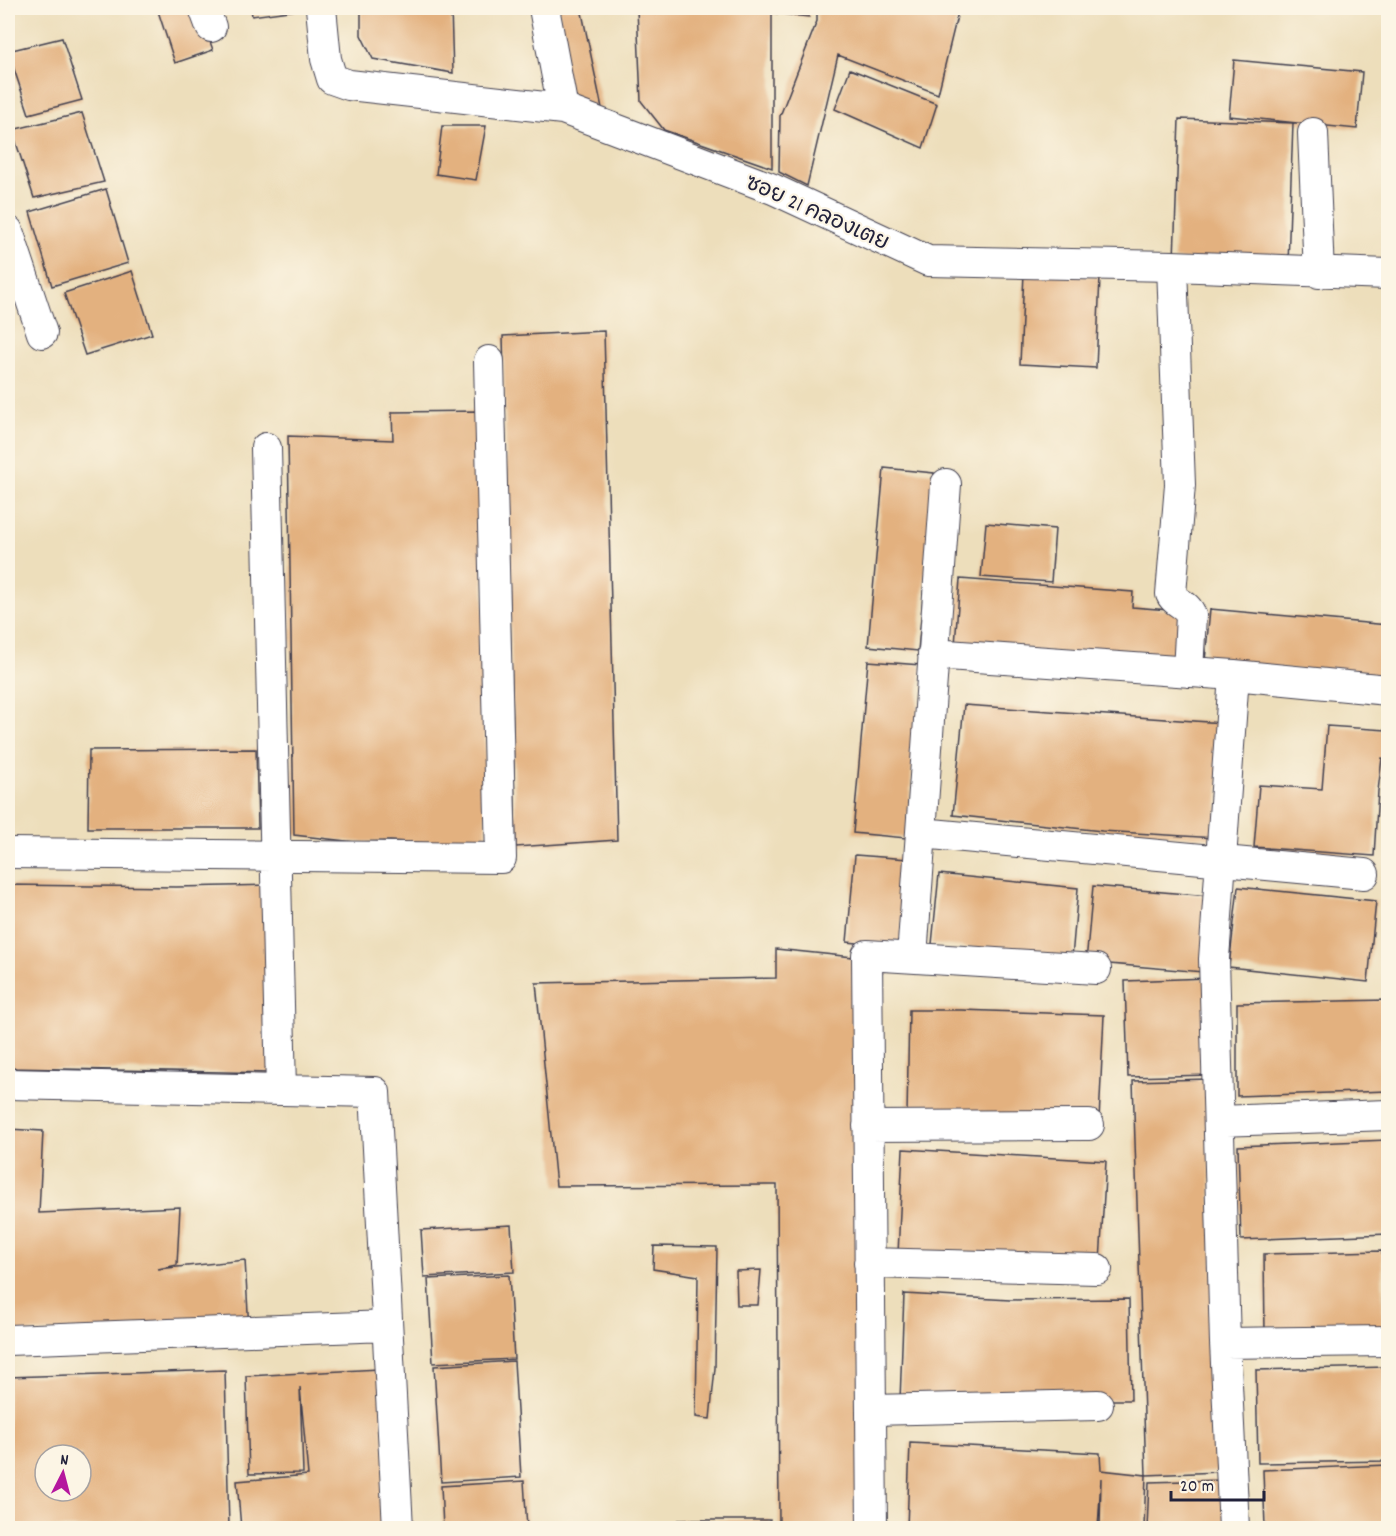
<svg xmlns="http://www.w3.org/2000/svg" width="1396" height="1536" font-family="Dekko,'Playpen Sans Thai',sans-serif">
  <style>
    .building { fill: #e3b17f; fill-rule: evenodd }
    .lines { fill: none; stroke-linecap: round; stroke-linejoin: round }
    .minor-casing { stroke: #403e4e; stroke-width: 32 }
    .minor { stroke: #fff; stroke-width: 30 }
    .labels { text-anchor: middle; stroke-width: 4.5; stroke-linejoin: round; paint-order: stroke }
    .street-label { font-size: 22px; fill: #22223b; stroke: #fcf5e5 }
  </style>
  <rect width="100%" height="100%" fill="#fcf5e5"/>
  <filter id="ink" filterUnits="userSpaceOnUse"><feTurbulence type="fractalNoise" baseFrequency=".0167" numOctaves="2"/><feDisplacementMap in="SourceGraphic" scale="12" xChannelSelector="R" yChannelSelector="G"/><feConvolveMatrix kernelMatrix="1 2 1 2 8 2 1 2 1" color-interpolation-filters="sRGB"/></filter>
  <filter id="wash" filterUnits="userSpaceOnUse"><feTurbulence type="fractalNoise" baseFrequency=".008" numOctaves="4" result="noise"/><feDisplacementMap in="SourceGraphic" scale="24" xChannelSelector="R" yChannelSelector="G"/><feGaussianBlur stdDeviation="1.35" result="paint"/><feColorMatrix in="noise" values="0 0 0 0 0 0 0 0 0 0 0 0 0 0 0 0 0 1.4 0 .05"/><feComposite in="paint" operator="in"/></filter>
  <g filter="url(#wash)">
    <rect width="100%" height="100%" fill="#eddebb"/>
    <g id="blocks">
      <path class="building" d="M157 8H198L213 50 175 63Z
        M251 8H303V9L252 16Z
        M361 8H451L453 73 373 59 361 35Z
        M559 8H581L602 108 566 98Z
        M637 8H810L809 17 772 13V168L664 130 641 101Z
        M817 8H959L938 94 838 55 807 186 779 172 780 116 817 21Z
        M62 38 82 100 29 114 8 51Z
        M1234 60 1362 72 1357 129 1229 116Z
        M850 69 937 104 923 148 835 109Z
        M82 113 104 182 34 198 12 130Z
        M1179 119 1293 123 1288 264 1174 259Z
        M442 126H486L476 180 436 174Z
        M106 189 128 263 52 286 30 212Z
        M132 271 152 334 85 355 64 293Z
        M1024 273 1100 277 1096 368 1020 364Z
        M604 331 617 840 516 847 503 336Z
        M482 411 486 846 390 841 355 842 294 835 288 436 393 440 392 412Z
        M884 468 934 473 918 651 868 646Z
        M986 523 1055 529 1051 582 981 577Z
        M960 579 1133 592 1132 607 1182 611 1178 662 955 645Z
        M1210 609 1388 625V678L1205 661Z
        M868 661 921 665 906 838 853 833Z
        M964 705 1223 723 1216 838 1102 831 953 815Z
        M1386 715H1388V759L1382 758 1378 791 1374 856 1254 847 1259 785 1322 789 1327 726 1386 730Z
        M256 749 258 828H88L89 750Z
        M855 855 908 859 900 947 847 942Z
        M939 874 1078 888 1072 958 932 944Z
        M8 885 176 887 275 885 271 1073 8 1068Z
        M1093 886 1209 896 1203 972 1086 962Z
        M1238 887 1376 901 1368 982 1229 967Z
        M776 949 853 957 863 1528H779L777 1185 556 1186 536 983 776 978Z
        M1208 978 1210 1075 1128 1077 1125 981Z
        M1388 1000V1091L1237 1096V1003Z
        M909 1010H961L1104 1015 1099 1120 907 1115Z
        M1208 1079 1219 1472 1146 1475 1133 1081Z
        M8 1129 43 1131 39 1213 180 1207 177 1265 158 1269 245 1260 249 1330 8 1332Z
        M1388 1140V1234L1241 1240 1238 1146Z
        M903 1149 1106 1161 1100 1262 898 1254Z
        M511 1225 514 1272 424 1277 421 1230Z
        M654 1246 717 1247 715 1368 710 1419 696 1417 698 1276 653 1269Z
        M1382 1251 1383 1332 1265 1334 1264 1254Z
        M761 1270 758 1305H737L736 1271Z
        M509 1275 514 1359 433 1363 428 1279Z
        M904 1294 1010 1300 1129 1299 1131 1400H900Z
        M514 1361 521 1477 441 1482 434 1366Z
        M1388 1367V1461L1258 1463 1256 1370Z
        M379 1369 390 1528H241L237 1481 308 1475 300 1387 303 1473 249 1474 246 1376Z
        M225 1370 229 1528H8V1377ZM45 1455H81V1491H45Z
        M910 1443 1100 1453 1101 1470 1146 1475 1144 1528H1100L1101 1478 1098 1528H907Z
        M1388 1465V1528H1265L1263 1470Z
        M1223 1480 1226 1528H1147L1149 1482Z
        M524 1481 527 1528H443L441 1486Z
        M678 1520H770V1528H678Z"/>
    </g>
  </g>
  <g filter="url(#ink)">
    <use href="#blocks" fill-opacity="0" stroke="#403e4e" stroke-width="1.5"/>
    <g class="lines">
      <g class="minor-casing">
        <path id="minor" d="M204 8 211 27
          M321 8 326 59 332 79 349 85 563 109 773 189 928 261 1172 266 1388 274
          M544 8 563 109
          M1313 133 1319 273
          M8 231 42 333
          M1172 266 1180 485 1171 594C1175 604 1186 602 1191 615L1188 672
          M266 448 281 1090
          M933 654 1234 675 1388 690
          M1234 675 1214 959 1225 1343 1234 1528
          M921 833 1364 874
          M8 853 501 858 489 361
          M912 957 946 484
          M8 1084 375 1092 398 1528
          M1219 1121 1388 1115
          M868 1126 1089 1125
          M869 1263 1097 1269
          M8 1340 387 1326
          M1225 1343 1388 1341
          M871 1410 1098 1405
          M872 1528 867 955 1096 969"/>
      </g>
      <use href="#minor" class="minor"/>
    </g>
  </g>
  <g class="labels">
    <g class="street-label">
      <text transform="translate(818 211) rotate(24)" y="8">ซอย 21 คลองเตย</text>
    </g>
  </g>
  <rect width="1396" height="1536" fill="none" stroke="#fcf5e5" stroke-width="30"/>
  <g transform="translate(63 1473) rotate(6)"><circle r="28" fill="#fcf5e5" stroke="#a5a1a1" stroke-width="1.5"/>
  <path d="M0-4.5L10 22L0 15L-10 22Z" fill="#b5179e"/>
  <text y="-9" font-size="16" font-weight="bold" text-anchor="middle" fill="#22223b">N</text>
  </g>
  <path d="M1171 1491v9h93v-9" fill="none" stroke="#22223b" stroke-width="3"/>
  <text x="1180" y="1491" font-size="18" fill="#22223b" stroke="#fcf5e5" stroke-width="4.5" paint-order="stroke">20 m</text>
</svg>
